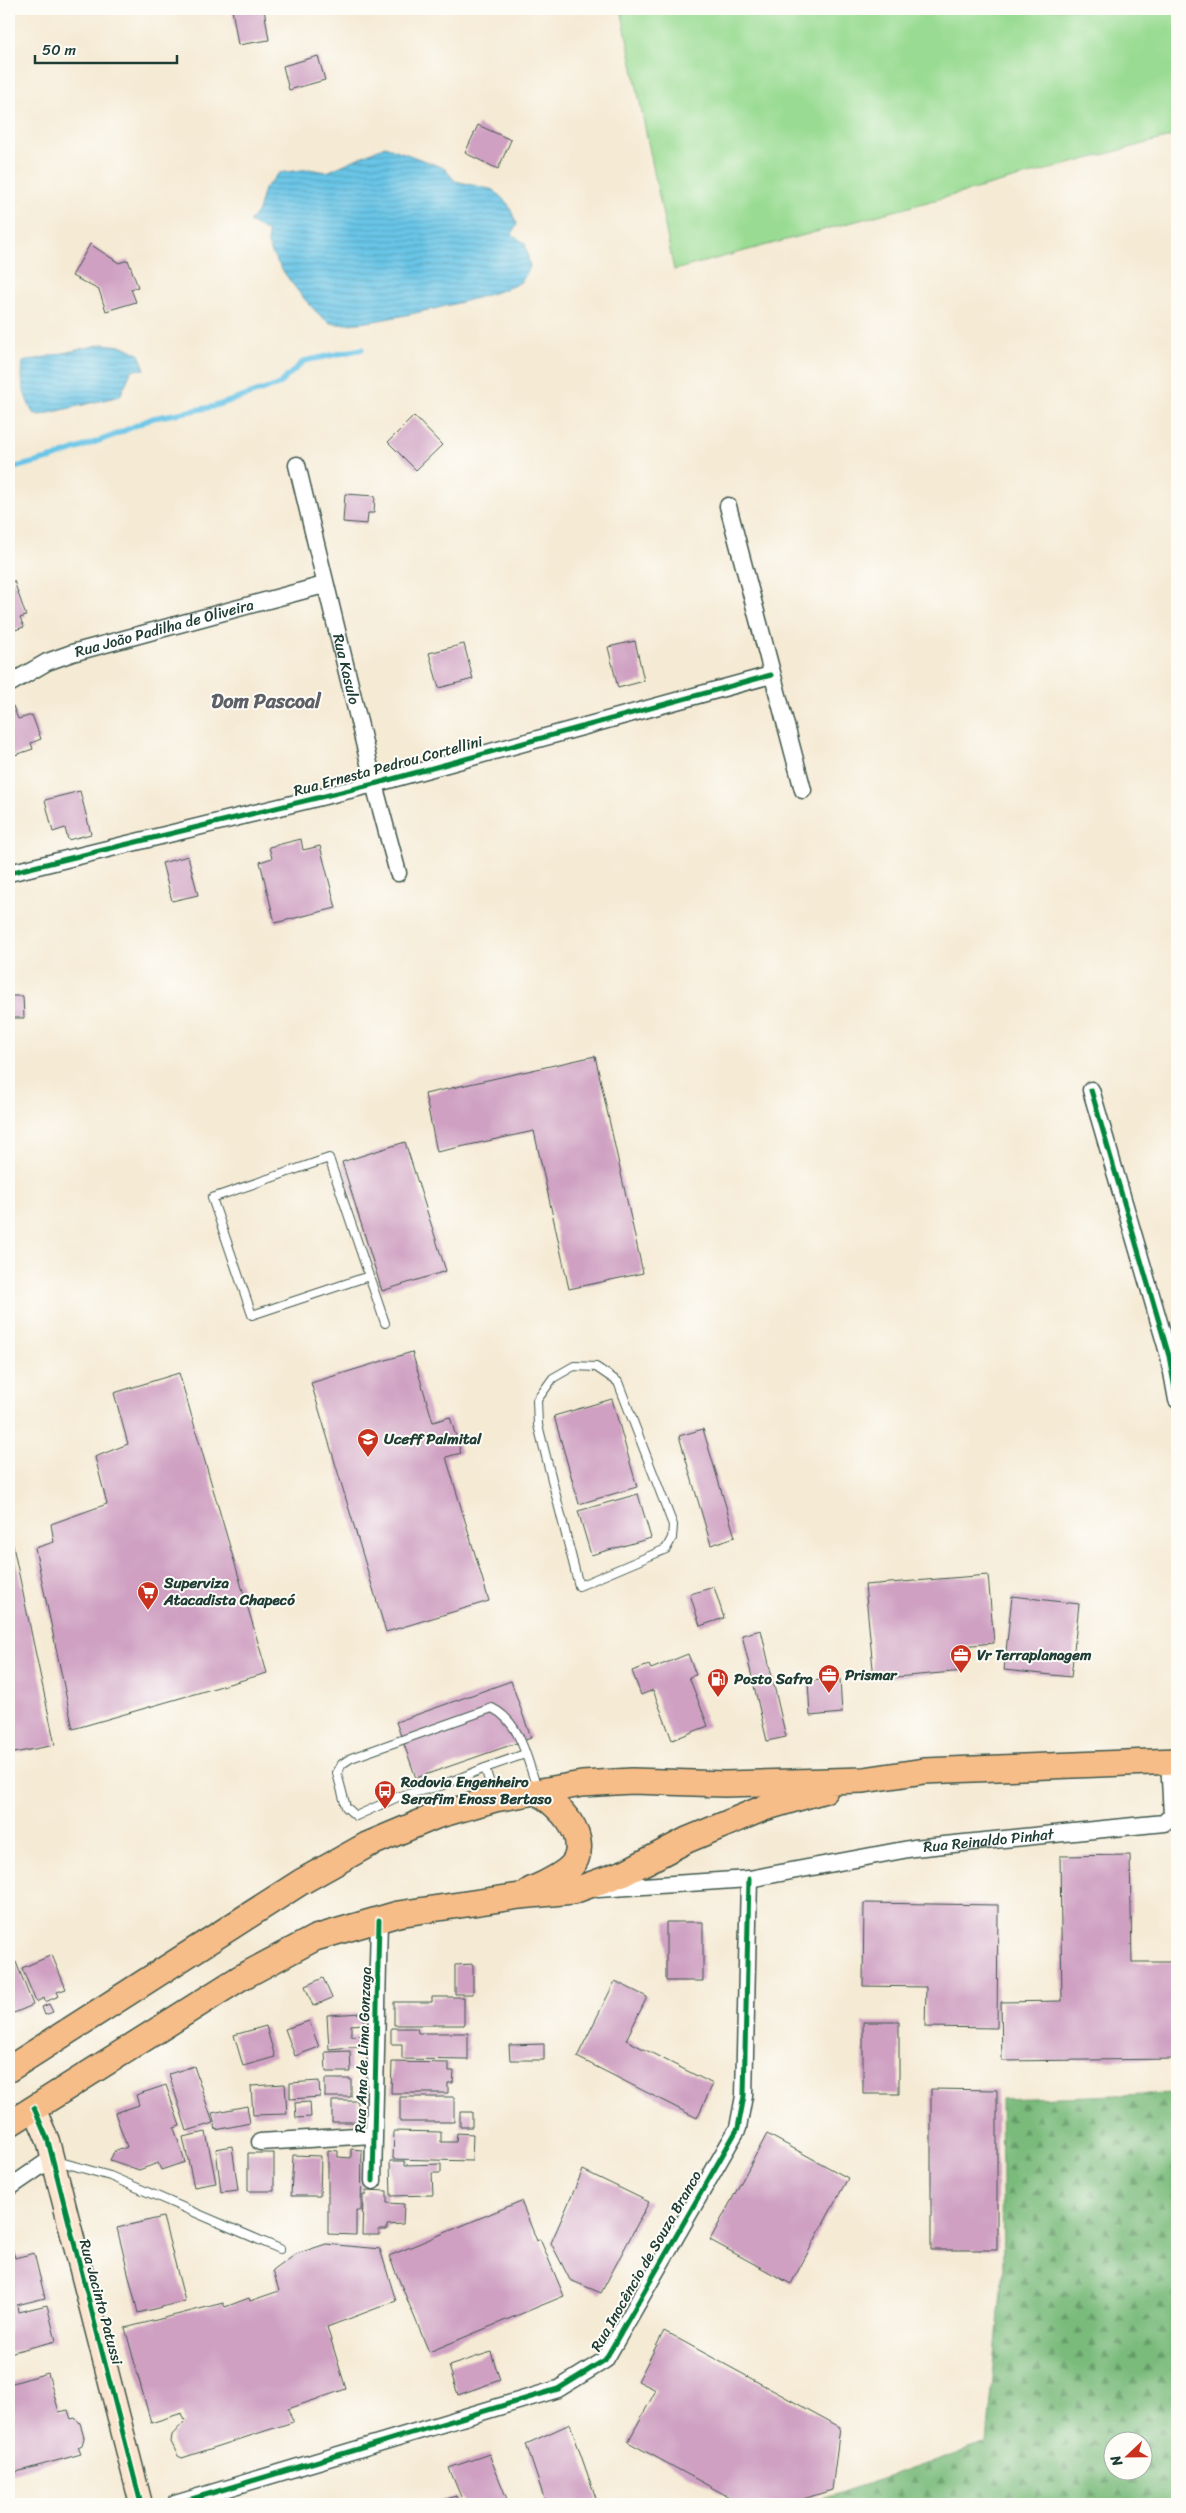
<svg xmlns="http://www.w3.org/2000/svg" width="1186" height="2513" font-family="Sriracha,sans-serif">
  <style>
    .grass { fill: #99db92; stroke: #5c8c63 }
    .forest { fill: url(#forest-firs); stroke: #4c7c58; fill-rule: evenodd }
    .water { fill: url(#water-rules); stroke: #44818e }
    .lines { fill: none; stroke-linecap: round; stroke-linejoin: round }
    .stream { stroke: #69c5e7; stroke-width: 5.5 }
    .building { fill: #cfa0c2 }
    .lane-casing { stroke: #3f574c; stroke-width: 10 }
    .street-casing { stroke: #3f574c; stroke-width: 19 }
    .secondary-casing { stroke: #3f574c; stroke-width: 25 }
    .primary-casing { stroke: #3f574c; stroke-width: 28 }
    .lane { stroke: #fff; stroke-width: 8 }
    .street { stroke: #fff; stroke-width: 16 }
    .secondary { stroke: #fce5cf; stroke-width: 22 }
    .primary { stroke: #f7bd88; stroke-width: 25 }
    .cycleway-casing { stroke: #fdfcf7; stroke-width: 8 }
    .cycleway { stroke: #00873e; stroke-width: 5 }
    .labels { text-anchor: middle; stroke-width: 4; stroke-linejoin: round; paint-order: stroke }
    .street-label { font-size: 15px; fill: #1f3d34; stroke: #fdfcf7 }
    .poi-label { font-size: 15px; font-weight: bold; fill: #1f3d34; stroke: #fdfcf7; text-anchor: start }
    .district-label { font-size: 20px; font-weight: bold; fill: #5d6066; stroke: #fdfcf7 }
  </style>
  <defs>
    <pattern id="forest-firs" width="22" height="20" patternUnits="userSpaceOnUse" patternTransform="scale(1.25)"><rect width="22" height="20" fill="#7abb7c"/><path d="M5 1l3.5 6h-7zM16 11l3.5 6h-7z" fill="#639966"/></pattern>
    <pattern id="water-rules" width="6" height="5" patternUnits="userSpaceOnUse" patternTransform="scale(1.25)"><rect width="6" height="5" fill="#69c5e7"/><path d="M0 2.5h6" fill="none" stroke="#56a1bc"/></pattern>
  </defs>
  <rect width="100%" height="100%" fill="#fdfcf7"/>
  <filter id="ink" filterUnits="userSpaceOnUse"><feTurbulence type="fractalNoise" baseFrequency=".02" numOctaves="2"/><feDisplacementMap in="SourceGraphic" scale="10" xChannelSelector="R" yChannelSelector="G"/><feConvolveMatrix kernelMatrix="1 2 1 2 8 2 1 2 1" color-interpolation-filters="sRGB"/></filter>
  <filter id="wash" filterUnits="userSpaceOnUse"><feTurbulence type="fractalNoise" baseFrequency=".0096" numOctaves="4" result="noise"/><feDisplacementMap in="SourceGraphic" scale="20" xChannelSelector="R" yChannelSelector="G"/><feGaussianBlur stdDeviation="1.12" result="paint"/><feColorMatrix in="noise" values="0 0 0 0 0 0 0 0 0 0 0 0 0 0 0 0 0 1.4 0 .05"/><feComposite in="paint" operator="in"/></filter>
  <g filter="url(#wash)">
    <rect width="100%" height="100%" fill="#f5ead4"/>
    <path class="grass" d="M621 9H1177V135L674 270Z"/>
    <path class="forest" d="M1177 2093V2504H808L987 2443 1003 2269 1001 2099ZM1114 2440H1144V2470H1114Z"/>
    <path class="water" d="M385 146 444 168 455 181 494 190 508 204 517 224 512 235 525 243 530 267C527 272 524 280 519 283 498 296 352 331 331 323 314 316 273 261 268 244 268 240 268 236 268 232L249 222 258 211 264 189 279 173 309 169 327 172Z
      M103 344 123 346 139 354 145 369 132 370 120 396 41 415 33 413C24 396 20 382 23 362Z"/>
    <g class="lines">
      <path class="stream" d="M9 469 52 458 112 436 153 418 212 407 278 385 304 361 362 349"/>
    </g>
    <g id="blocks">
      <path class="building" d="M232 9H264L269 40 238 45Z
        M318 56 325 80 289 90 283 66Z
        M478 125 511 140 498 169 465 153Z
        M90 244 119 263 128 260 138 287 131 289 136 302 106 311 99 290 72 276Z
        M414 416 442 445 416 470 388 442Z
        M345 494 375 496 374 513H368L367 524 343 522Z
        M14 581 26 616 20 618 24 627 9 632V583Z
        M635 641 644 681 618 688 608 647Z
        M464 644 473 679 439 688 429 653Z
        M13 706 18 719 32 715 41 739 31 743 33 749 12 756 9 750V707Z
        M80 791 91 834 68 840 65 828 53 832 45 800Z
        M301 839 303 850 320 846 336 908 275 923 260 862 272 858 269 847Z
        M188 856 198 895 172 901 162 863Z
        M9 996H23L24 1018H9Z
        M595 1056 643 1273 569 1289 534 1131 437 1152 425 1094Z
        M405 1142 446 1271 382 1291 342 1162Z
        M412 1352 433 1422 450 1417 461 1453 446 1457 489 1601 386 1632 311 1383Z
        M179 1373 267 1673 73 1729 35 1548 54 1542 51 1524 107 1504 95 1457 128 1444 114 1393Z
        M612 1399 637 1487 579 1504 554 1416Z
        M703 1429 735 1537 711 1545 679 1436Z
        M638 1494 651 1538 591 1555 578 1511Z
        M9 1527 55 1745 9 1754Z
        M988 1575 994 1643 962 1646 964 1671 874 1679 865 1585Z
        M714 1587 724 1618 700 1626 690 1594Z
        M1012 1596 1079 1604 1071 1677 1004 1670Z
        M761 1630 786 1737 767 1741 742 1635Z
        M688 1654 696 1675 689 1677 708 1726 672 1740 653 1690 641 1695 632 1671 649 1665 651 1669Z
        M840 1679 842 1713 810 1716 808 1681Z
        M511 1681 531 1738 416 1778 396 1722Z
        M1130 1855 1132 1962H1177V2059L1002 2061 1001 2002 1062 2001 1060 1856Z
        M864 1903 998 1905 997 2028 925 2027 926 1987 863 1986Z
        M666 1922H703V1981H666Z
        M52 1955 66 1989 57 1992 59 1996 45 2002 44 1998 36 2002 22 1968Z
        M16 1962 33 2005 14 2013 9 2005V1965Z
        M473 1964V1994H455V1965Z
        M323 1978 332 1998 313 2006 305 1986Z
        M615 1981 647 1997 626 2040 713 2084 697 2118 577 2057Z
        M432 1997H464V2025H394V2002H432Z
        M49 2004 53 2012 45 2015 42 2007Z
        M363 2013 364 2024 351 2025V2036L363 2035 364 2046 329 2049 327 2015Z
        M309 2021 319 2047 295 2056 285 2029Z
        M863 2022H899V2094H863Z
        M266 2026 275 2057 243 2066 234 2035Z
        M391 2028H417L418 2033H468V2060L402 2059V2044H391Z
        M544 2044V2060H510L509 2045Z
        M350 2051 351 2072H326L325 2052Z
        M392 2062 449 2063V2071H454L453 2083H448V2093H391Z
        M194 2066 213 2123 187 2131 169 2074Z
        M325 2079H351V2097H325Z
        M319 2081 320 2097 290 2099V2083Z
        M285 2084 287 2114 253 2115 251 2086Z
        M166 2085 180 2126 174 2128 185 2162 161 2170 158 2163 139 2170 110 2160 114 2152 127 2147 115 2113 139 2105 136 2095Z
        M931 2089 997 2090V2250H931Z
        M400 2097H454V2122H400Z
        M332 2101H358V2122H332Z
        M310 2102 311 2117 296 2118 295 2103Z
        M247 2106 250 2123 216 2130 212 2113Z
        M460 2112H472V2127H460Z
        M394 2131 441 2132V2142H456L457 2133 473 2134 472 2161 393 2159Z
        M206 2132 216 2183 194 2187 183 2137Z
        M767 2134 848 2178 791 2284 710 2240Z
        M232 2146 238 2190 221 2192 216 2149Z
        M351 2149 362 2150 361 2211 356 2210V2235L328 2234V2150L338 2151V2157L351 2158Z
        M248 2153H274V2191H248Z
        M293 2155 321 2156 320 2196H291Z
        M390 2161H405V2165L441 2164V2173H432L433 2195 391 2196Z
        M583 2170 649 2202 601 2293 570 2280 551 2243Z
        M366 2190 387 2191V2203L404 2204 403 2224 387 2225V2230H379V2235H362L363 2195H366Z
        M521 2201 537 2241 540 2239 564 2296 429 2352 389 2256Z
        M163 2217 185 2301 138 2313 117 2228Z
        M11 2243 15 2258 34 2253 45 2298 17 2305 18 2312 47 2305 56 2341 9 2353V2244Z
        M326 2244 380 2249 396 2301 327 2327 346 2389 288 2409 293 2422 182 2458 178 2456 171 2442 172 2435 185 2421 182 2413 151 2423 125 2328 223 2303 225 2307 249 2298 250 2301 279 2291 273 2271 296 2254Z
        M664 2331 840 2427 832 2490 787 2504H742L628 2442 656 2390 638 2381Z
        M491 2352 500 2380 458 2395 449 2366Z
        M48 2373 59 2412 68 2410 71 2419 75 2418 80 2423 84 2438 82 2445 78 2447 81 2454 9 2474V2384Z
        M570 2424 598 2504H546L526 2444Z
        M489 2454 509 2504H464L449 2468Z
        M456 2496 458 2504H430Z"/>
    </g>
  </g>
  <g filter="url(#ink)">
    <use href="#blocks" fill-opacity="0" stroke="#3f574c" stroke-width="1"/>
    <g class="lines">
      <g class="lane-casing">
        <path id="lane" d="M369 1276 252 1315 212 1198 329 1158 385 1323
          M574 1366 596 1367 618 1382 673 1525 672 1538 666 1549 579 1586 538 1425 537 1400 553 1378Z
          M485 1768 525 1754
          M494 1796 485 1768 440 1786 400 1796 356 1816 346 1807 337 1773 342 1764 351 1758 492 1708C521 1722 527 1760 537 1788
          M57 2161 110 2176 280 2249"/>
      </g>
      <g class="street-casing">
        <g id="street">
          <path id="s1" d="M297 465 374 784 398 873"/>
          <path d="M728 506 803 790"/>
          <path id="s2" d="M9 684 47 662 72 653 324 585"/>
          <path d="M9 873 374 784 771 675"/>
          <path d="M1091 1090 1169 1356 1177 1400"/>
          <path id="s3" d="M598 1889 749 1879 914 1848 1164 1823 1172 1815 1169 1761"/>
          <path d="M260 2142 372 2135"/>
          <path d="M373 2181 379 1920"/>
          <path d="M9 2188 51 2159"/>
          <path d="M175 2504 558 2389 605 2360 738 2128 744 2096 749 1879"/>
        </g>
      </g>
      <g class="secondary-casing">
        <path id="secondary" d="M34 2108 48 2141 141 2504"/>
      </g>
      <g class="primary-casing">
        <path id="primary" d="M531 1890C543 1885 571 1872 576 1859 587 1832 558 1806 538 1792
          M9 2069 301 1882 367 1845 436 1816 495 1799 582 1784 632 1781 724 1784 864 1780 924 1771 1177 1761
          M9 2124 240 1978 315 1938 398 1914 520 1896 573 1891 626 1872 687 1840 764 1808 825 1790"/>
      </g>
      <use href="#lane" class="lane"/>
      <use href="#street" class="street"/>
      <use href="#secondary" class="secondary"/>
      <use href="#primary" class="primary"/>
      <g class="cycleway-casing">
        <path id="cycleway" d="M9 873 374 784 771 675
          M1091 1090 1169 1356 1177 1400
          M34 2108 48 2141 141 2504
          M373 2181 379 1920
          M175 2504 558 2389 605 2360 738 2128 744 2096 749 1879"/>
      </g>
      <use href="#cycleway" class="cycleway"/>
    </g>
  </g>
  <defs>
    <g id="university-pin" transform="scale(1.125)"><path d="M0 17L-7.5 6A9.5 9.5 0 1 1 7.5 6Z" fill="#c8321e" stroke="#fdfcf7"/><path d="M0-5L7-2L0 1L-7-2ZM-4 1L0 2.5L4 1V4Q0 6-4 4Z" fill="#fff"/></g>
    <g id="supermarket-pin" transform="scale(1.125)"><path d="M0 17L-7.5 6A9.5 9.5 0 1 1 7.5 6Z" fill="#c8321e" stroke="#fdfcf7"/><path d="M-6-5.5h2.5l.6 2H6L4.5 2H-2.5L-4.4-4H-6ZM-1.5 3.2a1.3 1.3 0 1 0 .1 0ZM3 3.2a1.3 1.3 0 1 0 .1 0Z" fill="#fff"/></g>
    <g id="office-pin" transform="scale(1.125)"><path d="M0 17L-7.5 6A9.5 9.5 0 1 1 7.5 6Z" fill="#c8321e" stroke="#fdfcf7"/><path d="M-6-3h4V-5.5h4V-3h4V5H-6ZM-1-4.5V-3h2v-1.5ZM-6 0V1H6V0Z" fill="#fff"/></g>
    <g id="fuel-pin" transform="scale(1.125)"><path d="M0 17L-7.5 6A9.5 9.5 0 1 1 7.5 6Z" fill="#c8321e" stroke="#fdfcf7"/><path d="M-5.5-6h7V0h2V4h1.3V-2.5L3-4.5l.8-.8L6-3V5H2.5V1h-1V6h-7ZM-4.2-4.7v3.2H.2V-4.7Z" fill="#fff"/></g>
    <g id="bus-pin" transform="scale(1.125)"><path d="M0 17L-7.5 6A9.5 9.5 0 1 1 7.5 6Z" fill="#c8321e" stroke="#fdfcf7"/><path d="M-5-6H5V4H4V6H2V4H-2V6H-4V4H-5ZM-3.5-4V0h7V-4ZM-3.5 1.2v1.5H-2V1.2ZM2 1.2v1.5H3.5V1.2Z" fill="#fff"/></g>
  </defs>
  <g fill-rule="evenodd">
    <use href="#university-pin" x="368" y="1439"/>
    <use href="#supermarket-pin" x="148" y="1592"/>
    <use href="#office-pin" x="961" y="1655"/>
    <use href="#office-pin" x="829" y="1675"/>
    <use href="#fuel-pin" x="718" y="1679"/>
    <use href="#bus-pin" x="385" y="1791"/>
  </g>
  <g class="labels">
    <g class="street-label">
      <text dy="5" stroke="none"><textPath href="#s2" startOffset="166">Rua João Padilha de Oliveira</textPath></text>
      <text dy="5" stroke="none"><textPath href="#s1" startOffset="210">Rua Kasulo</textPath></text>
      <text transform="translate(388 766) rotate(-15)" y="5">Rua Ernesta Pedrou Cortellini</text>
      <text dy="5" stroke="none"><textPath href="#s3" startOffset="394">Rua Reinaldo Pinhat</textPath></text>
      <text transform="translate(363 2050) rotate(-88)" y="5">Rua Ana de Lima Gonzaga</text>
      <text transform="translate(646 2261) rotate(-60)" y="5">Rua Inocêncio de Souza Branco</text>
      <text transform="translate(101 2302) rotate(75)" y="5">Rua Jacinto Patussi</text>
    </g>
    <g class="poi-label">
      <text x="384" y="1444">Uceff Palmital</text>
      <text x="164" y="1588">Superviza<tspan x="164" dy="17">Atacadista Chapecó</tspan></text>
      <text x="977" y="1660">Vr Terraplanagem</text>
      <text x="845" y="1680">Prismar</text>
      <text x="734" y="1684">Posto Safra</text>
      <text x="401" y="1787">Rodovia Engenheiro<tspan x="401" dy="17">Serafim Enoss Bertaso</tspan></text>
    </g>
    <g class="district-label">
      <text x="266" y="708">Dom Pascoal</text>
    </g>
  </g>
  <rect width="1186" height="2513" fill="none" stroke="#fdfcf7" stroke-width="30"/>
  <g transform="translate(1128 2456) rotate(248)"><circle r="24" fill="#fdfcf7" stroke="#a4b0a9"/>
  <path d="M0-4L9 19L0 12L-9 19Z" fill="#c8321e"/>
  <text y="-8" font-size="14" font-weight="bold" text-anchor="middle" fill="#1f3d34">N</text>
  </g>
  <path d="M35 55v8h142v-8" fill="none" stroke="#1f3d34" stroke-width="2.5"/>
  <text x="42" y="55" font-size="15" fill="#1f3d34" stroke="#fdfcf7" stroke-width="4" paint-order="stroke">50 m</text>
</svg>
